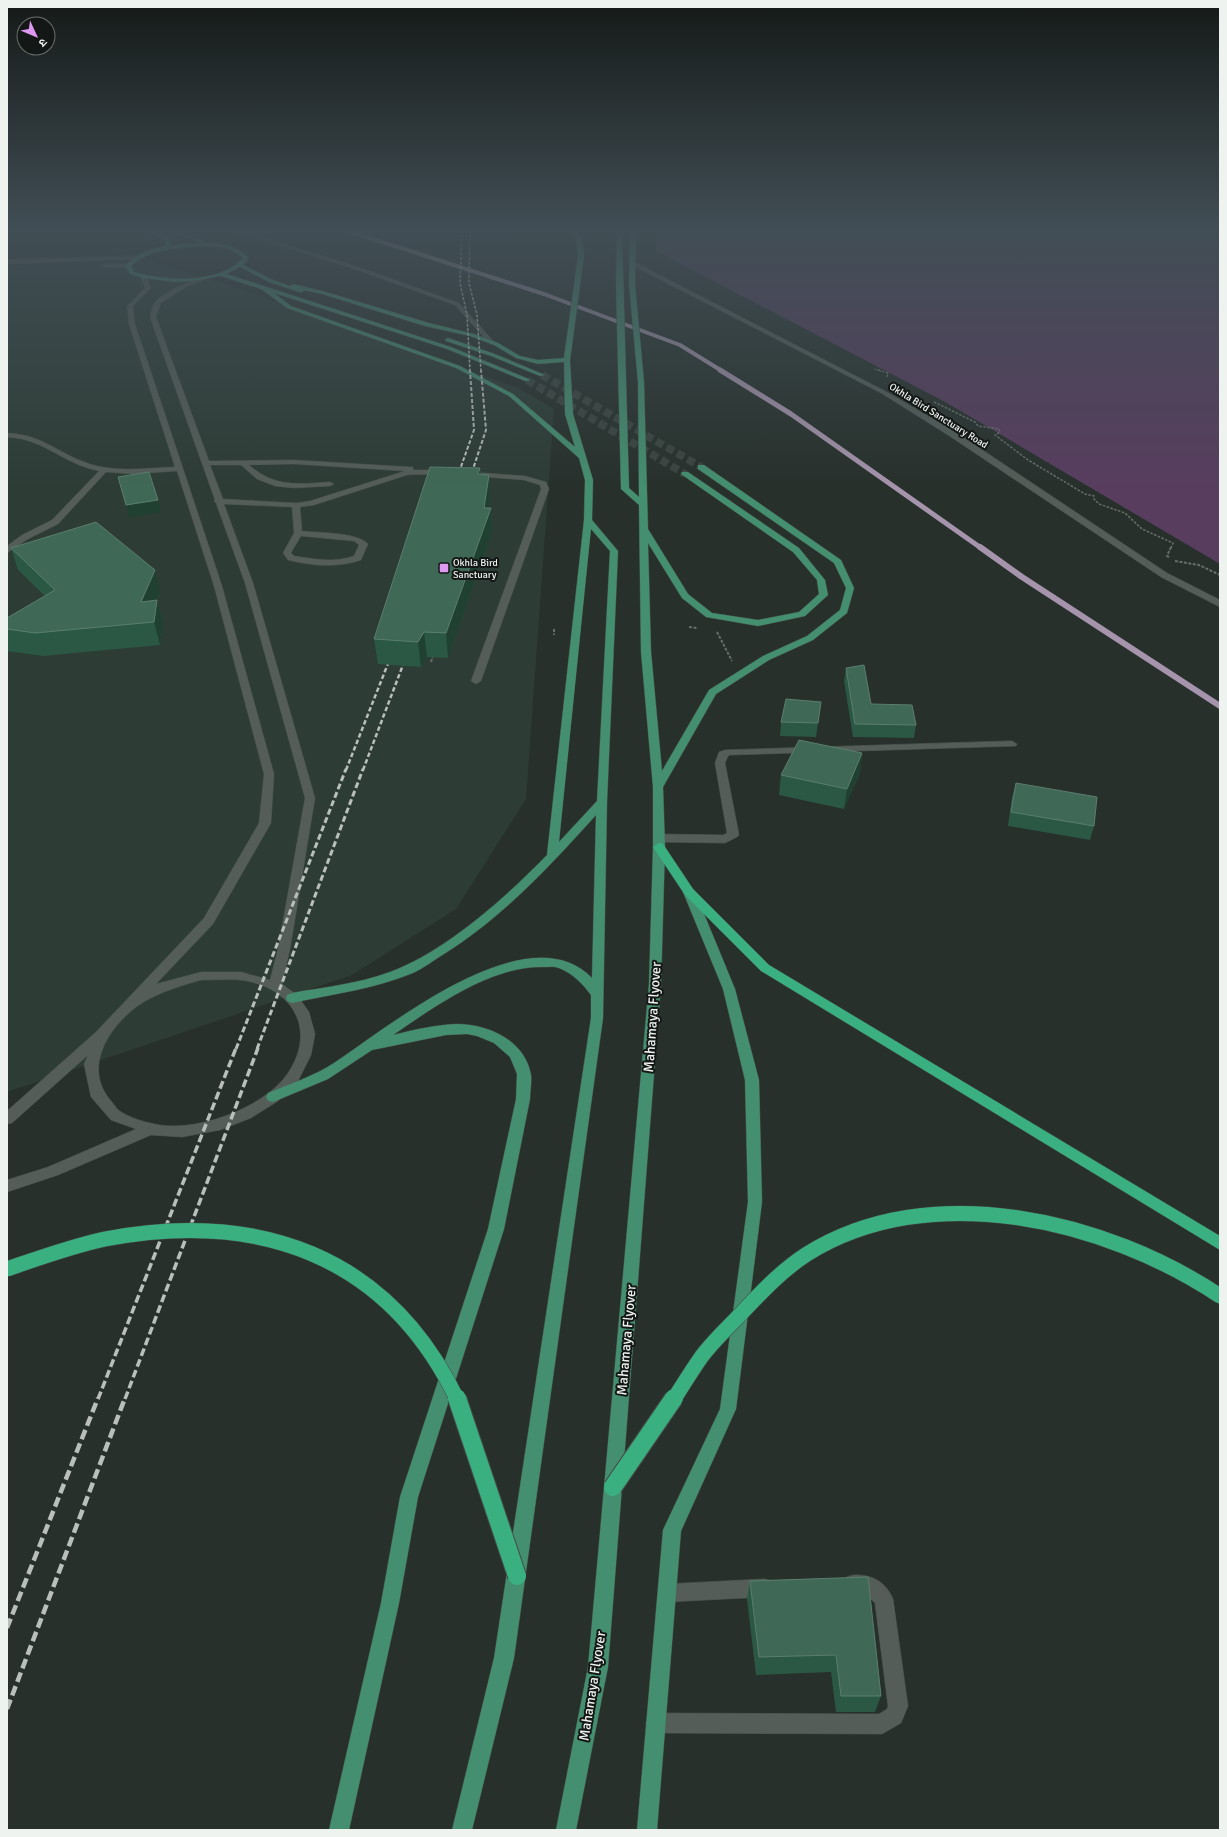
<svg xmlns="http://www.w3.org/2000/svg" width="1227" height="1837" font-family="Signika,'Noto Sans Devanagari',sans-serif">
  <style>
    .built { fill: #2d3c35 }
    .green { fill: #583d5f }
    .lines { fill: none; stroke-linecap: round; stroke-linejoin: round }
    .stream-far2 { stroke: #a694ac; stroke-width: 4 }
    .stream-far1 { stroke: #a694ac; stroke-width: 5 }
    .stream { stroke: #a694ac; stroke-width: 6 }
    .major-tunnel { stroke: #3b443f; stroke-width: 8; stroke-dasharray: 8 4; stroke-linecap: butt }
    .minor-casing { stroke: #454d49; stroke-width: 1 }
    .major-casing { stroke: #454d49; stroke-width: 1 }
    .highway-casing { stroke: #454d49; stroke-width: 1 }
    .path-far2 { stroke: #686f6b; stroke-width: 1; stroke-dasharray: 2 1; stroke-linecap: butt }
    .path-far1 { stroke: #686f6b; stroke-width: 1.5; stroke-dasharray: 2.5 1.5; stroke-linecap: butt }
    .path { stroke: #686f6b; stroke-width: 2; stroke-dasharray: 3 1.5; stroke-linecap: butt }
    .minor { fill: #545d58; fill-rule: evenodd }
    .major { fill: #448f70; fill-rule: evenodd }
    .highway { fill: #3ab080; fill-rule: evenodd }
    .rail-far5 { stroke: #b9bfbb; stroke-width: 1.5; stroke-dasharray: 3 1.5; stroke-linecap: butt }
    .rail-far4 { stroke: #b9bfbb; stroke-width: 2; stroke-dasharray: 4 2; stroke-linecap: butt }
    .rail-far3 { stroke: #b9bfbb; stroke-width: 2.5; stroke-dasharray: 4.5 2.5; stroke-linecap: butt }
    .rail-far2 { stroke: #b9bfbb; stroke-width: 3; stroke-dasharray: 6 3; stroke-linecap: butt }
    .rail-far1 { stroke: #b9bfbb; stroke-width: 3.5; stroke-dasharray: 8 3.5; stroke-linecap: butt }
    .rail { stroke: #b9bfbb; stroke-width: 4.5; stroke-dasharray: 10 4.5; stroke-linecap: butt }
    .highway-bridge-far1-casing { stroke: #454d49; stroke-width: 16; stroke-linecap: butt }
    .highway-bridge-casing { stroke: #454d49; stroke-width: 20; stroke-linecap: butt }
    .highway-bridge-far1 { stroke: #3ab080; stroke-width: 15 }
    .highway-bridge { stroke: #3ab080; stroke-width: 18 }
    .wall { fill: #2b5844 }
    .shaded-wall { fill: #204132 }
    .building { fill: #406856; stroke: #5b7e6e }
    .poi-dot { fill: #df98f1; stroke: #131715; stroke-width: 1.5 }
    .labels { text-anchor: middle; stroke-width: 4; stroke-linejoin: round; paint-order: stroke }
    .far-street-label { font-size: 10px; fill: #eef3f0; stroke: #131715 }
    .far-poi-label { font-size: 10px; fill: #eef3f0; stroke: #131715; text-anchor: start }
    .near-street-label { font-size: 14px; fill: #eef3f0; stroke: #131715 }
  </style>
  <rect width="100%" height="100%" fill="#27302b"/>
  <path class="built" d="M75 261 152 262 229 285 518 388 554 409 526 799 456 909 352 975 7 1092V266Z"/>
  <path class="green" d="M655 230H1220V564L947 403 656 251Z"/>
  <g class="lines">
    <path class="stream-far2" d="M345 230 544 294 680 345 722 371"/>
    <path class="stream-far1" d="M720 370 791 414 981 548"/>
    <path class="stream" d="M980 547 1022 577 1220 706"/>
    <path class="major-tunnel" d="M542 375 701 467
      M527 380 685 474"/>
    <g class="minor-casing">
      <path id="minor" d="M232 230H239L364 269 459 303 495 343 490 344 455 305 360 271Z
        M140 256V258L138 259 7 264V260Z
        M632 263H636L885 391 954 431 1167 573 1220 600V607L1161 577 948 435 881 393 632 265Z
        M104 264H128L131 266 128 268 102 267 101 266Z
        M144 276 147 278 151 288 133 306 135 324 222 586 274 774 271 823 213 924 156 984 201 972H241L270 980 278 949 305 798 245 583 216 503 214 501 215 500 150 317C151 312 152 306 155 302 160 294 204 273 211 277L186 287 161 303 156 317 209 461 294 460 410 467H413V470H445L449 472C445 475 415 474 407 475L314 505 300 507 302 531C319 533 357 532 368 544L361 560C337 568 312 566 288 560L283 553 294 533 292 507 224 504 253 583 315 798 290 949 282 984 297 995 309 1012 315 1034 311 1055 298 1081 278 1101 251 1118 220 1130 182 1137 151 1135 58 1175 7 1192V1180L48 1167 136 1129 111 1120 91 1097 84 1064 88 1055 12 1123 7 1124V1111L96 1032 204 918 259 823 264 774 214 586 177 471 132 474 106 472 58 524 28 539 7 553V546L22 535 52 520 99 471C63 464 45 439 7 437V433C44 435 55 452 87 463 115 473 146 468 175 467L129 324 127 306 145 288 141 278ZM294 464 405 471 310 501 296 503 223 499 210 465H241L257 479 275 486 294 488 330 486 334 484 330 482C298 484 275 488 249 465ZM301 536 354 541 359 545 354 556C334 563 314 559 294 556L291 553ZM201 980C214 980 228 979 240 980 291 986 318 1028 288 1073 264 1109 191 1135 150 1123 141 1121 129 1117 121 1112 117 1110 114 1104 111 1101 85 1071 104 1035 130 1012 149 995 177 987 201 980Z
        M471 472 525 476 546 482 549 489 481 681 476 684 471 681 541 489 540 485 524 480 474 476H471Z
        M1012 741 1017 744 1016 746 730 755 728 756 725 763 739 835 737 837 725 843 659 842 653 838 659 834 723 835 727 833 715 763 719 752 725 750Z
        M854 1575C872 1574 886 1582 893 1599L908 1706 901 1723 882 1734 656 1733 649 1730 646 1723 649 1716 656 1713 879 1714 887 1709 888 1706 875 1603 866 1594 854 1593 847 1591 845 1584 847 1577Z
        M765 1579 772 1581 774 1588 772 1595 765 1597 667 1602 660 1600 658 1593 660 1586 667 1584Z"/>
    </g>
    <g class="major-casing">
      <path id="major" d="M144 230C153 230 166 234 172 242L171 245 200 243 165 230H171L204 241V243C221 243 237 245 249 258L243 265 273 280 290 286 293 284 326 292 429 323 474 334 498 343 520 356 538 360 564 358 578 256 576 240 571 230H575L582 240 584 256 570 360 573 414 593 480 592 520 618 551 607 802 603 1018 514 1658 472 1830H452L494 1658 591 1018V995C583 984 572 973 559 968 554 966 549 967 544 967 492 965 434 1007 393 1035 413 1030 435 1025 456 1024 488 1024 525 1040 531 1075 532 1082 530 1091 530 1099L504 1229 418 1497 399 1603 349 1830H329L381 1603 400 1497 488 1229 516 1099 517 1074 510 1057 494 1043 477 1036 467 1034 446 1035 372 1050 328 1079 273 1102 268 1101 266 1097 268 1093C290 1084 314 1076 334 1063 390 1026 528 912 592 978L596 815C550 866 503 917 444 954 434 960 424 968 413 973 374 989 333 994 292 1003L287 1001 286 998 287 995 292 993C324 987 358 984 390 972 446 951 505 898 547 855L584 520 585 480 579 458 509 396 456 368 287 308 261 289 221 276 192 281 175 282 143 278 130 274 125 266C136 254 150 249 165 246L166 242 164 239ZM189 247C207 246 229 244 243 258 217 285 167 281 134 272L131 266C147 251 168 249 189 247ZM240 267 269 282 299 292H303V290L322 294 425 326 470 336 494 345 516 358 538 364 564 362 565 414 575 447 513 394 460 366 291 306 274 293 447 349 525 381H529V379L451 347 227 274ZM591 529 610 551 597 801 559 842Z
        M617 230H622L629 488 639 497 638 382 629 284 630 230H636L635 284 644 382 648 529 688 594 712 613 758 620 799 612 819 594 817 580 793 552 681 474 682 472H688L799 548 825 580 828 595 805 616 758 626 706 617 682 598 648 543 651 652 662 771 709 690 763 656 807 636 840 610 846 588 834 563 698 469V465H704L841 560 854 588 847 613 813 640 769 660 716 694 663 787 665 847 661 984 608 1667 576 1830H556L588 1667 649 984 653 847V787L641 652 639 505 621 489 616 284Z
        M448 338 495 354 545 375 540 376 491 356 446 341 445 340Z
        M689 888 693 889 695 892 735 989 759 1080 762 1202 736 1409 681 1531 657 1830H637L663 1530 720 1409 748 1202 745 1080 723 989 683 892 685 889Z"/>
    </g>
    <g class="highway-casing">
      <path id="highway" d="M659 843 663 844 693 889 769 965 1220 1236V1250L761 971 685 895 653 847Z"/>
    </g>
    <path class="path-far2" d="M874 369 881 371"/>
    <path class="path-far1" d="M878 370 888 373 887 377
      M934 402 975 422 978 426 999 429 1000 432 995 435 1028 460 1085 494 1094 496V499L1099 504 1125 513 1142 529 1173 543 1171 548"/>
    <path class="path" d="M1169 557 1167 556 1171 547
      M1175 561 1199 565 1220 575
      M689 627 697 628
      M554 629V635
      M717 632 732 661
      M431 662 433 656"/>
    <use href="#minor" class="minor"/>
    <use href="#major" class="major"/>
    <use href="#highway" class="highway"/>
    <path class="rail-far5" d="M462 230 460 283 467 315 470 371
      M470 230 469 283 477 315 481 371"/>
    <path class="rail-far4" d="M457 478 474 430 470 370
      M470 478 486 430 481 370"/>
    <path class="rail-far3" d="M346 770 391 656
      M363 770 406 657"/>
    <path class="rail-far2" d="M236 1049 346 769
      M257 1049 363 769"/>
    <path class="rail-far1" d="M98 1399 236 1048
      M125 1399 258 1048"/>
    <path class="rail" d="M7 1628 98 1398
      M7 1709 125 1398"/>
    <g class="highway-bridge-far1-casing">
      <path id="highway-bridge-far1" d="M7 1269C39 1258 72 1246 105 1239 257 1210 387 1254 457 1399
        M674 1399C683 1385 692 1370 702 1356 712 1343 723 1332 734 1321 757 1297 779 1272 807 1254 930 1177 1106 1220 1220 1296"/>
    </g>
    <g class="highway-bridge-casing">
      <path id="highway-bridge" d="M457 1398 517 1576
        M613 1487 674 1398"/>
    </g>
    <use href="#highway-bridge-far1" class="highway-bridge-far1"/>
    <use href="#highway-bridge" class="highway-bridge"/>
  </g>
  <path class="wall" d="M480 468 481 474 489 475 490 498 489 508H491L492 532 448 658 427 657 421 667 378 664 374 639Z
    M11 548 160 593 157 600 163 623 160 645 43 656 7 651V618L45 596 18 570Z
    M846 668 871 704 916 725 914 738 853 737 844 681Z
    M821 702 816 737 780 736 781 722Z
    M862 753 860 773 844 809 779 795 781 775Z
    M1016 783 1094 826 1090 840 1008 826 1012 797Z
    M868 1577 881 1696 875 1712H836L831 1672 756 1675 747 1599 750 1581Z"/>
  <path class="shaded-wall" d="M480 468 482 491 478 474Z
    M489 475 490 498 488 518 491 508 492 532 448 658 446 633 484 508Z
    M158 500 161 512 129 517 126 505Z
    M155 570 160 593 157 600 163 623 160 645 154 622 141 602Z
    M424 632 427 657 421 667 418 642Z
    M862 753 860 773 844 809 847 789Z"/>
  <path class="building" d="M430 467 480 468 478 474 489 475 484 508H491L446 633 424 632 418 642 374 639Z
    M149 472 158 500 126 505 118 477Z
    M96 522 155 570 141 602 157 600 154 622 35 633 7 629V618L55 590 11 548Z
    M864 665 871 704 912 705 916 725 855 724 846 668Z
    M786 699 821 702 818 723 781 722Z
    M799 740 862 753 847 789 781 775Z
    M1016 783 1097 797 1094 826 1011 812Z
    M868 1577 881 1696H841L836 1655 759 1657 750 1581Z"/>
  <linearGradient id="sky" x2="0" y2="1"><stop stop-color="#151a18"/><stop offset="0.47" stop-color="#414e55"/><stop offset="1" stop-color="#414e55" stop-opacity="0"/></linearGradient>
  <rect width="1227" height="487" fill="url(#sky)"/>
  <rect class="poi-dot" x="439" y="563" width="10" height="10" rx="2"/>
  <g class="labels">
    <g class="far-street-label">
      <text transform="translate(939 415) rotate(32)" y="4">Okhla Bird Sanctuary Road</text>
    </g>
    <g class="far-poi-label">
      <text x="453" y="566">Okhla Bird<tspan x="453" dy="12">Sanctuary</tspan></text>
    </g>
    <g class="near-street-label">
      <text transform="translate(652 1017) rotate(-86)" y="5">Mahamaya Flyover</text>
      <text transform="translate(626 1340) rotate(-85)" y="5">Mahamaya Flyover</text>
      <text transform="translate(592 1686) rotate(-81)" y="5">Mahamaya Flyover</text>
    </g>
  </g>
  <rect width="1227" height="1837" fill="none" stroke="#eef3f0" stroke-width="16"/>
  <g transform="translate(36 36) rotate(134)"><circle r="19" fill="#131715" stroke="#6b6f6d"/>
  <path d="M0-3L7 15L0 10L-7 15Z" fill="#df98f1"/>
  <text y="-6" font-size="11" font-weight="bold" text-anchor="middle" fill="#eef3f0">उ</text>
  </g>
</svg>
